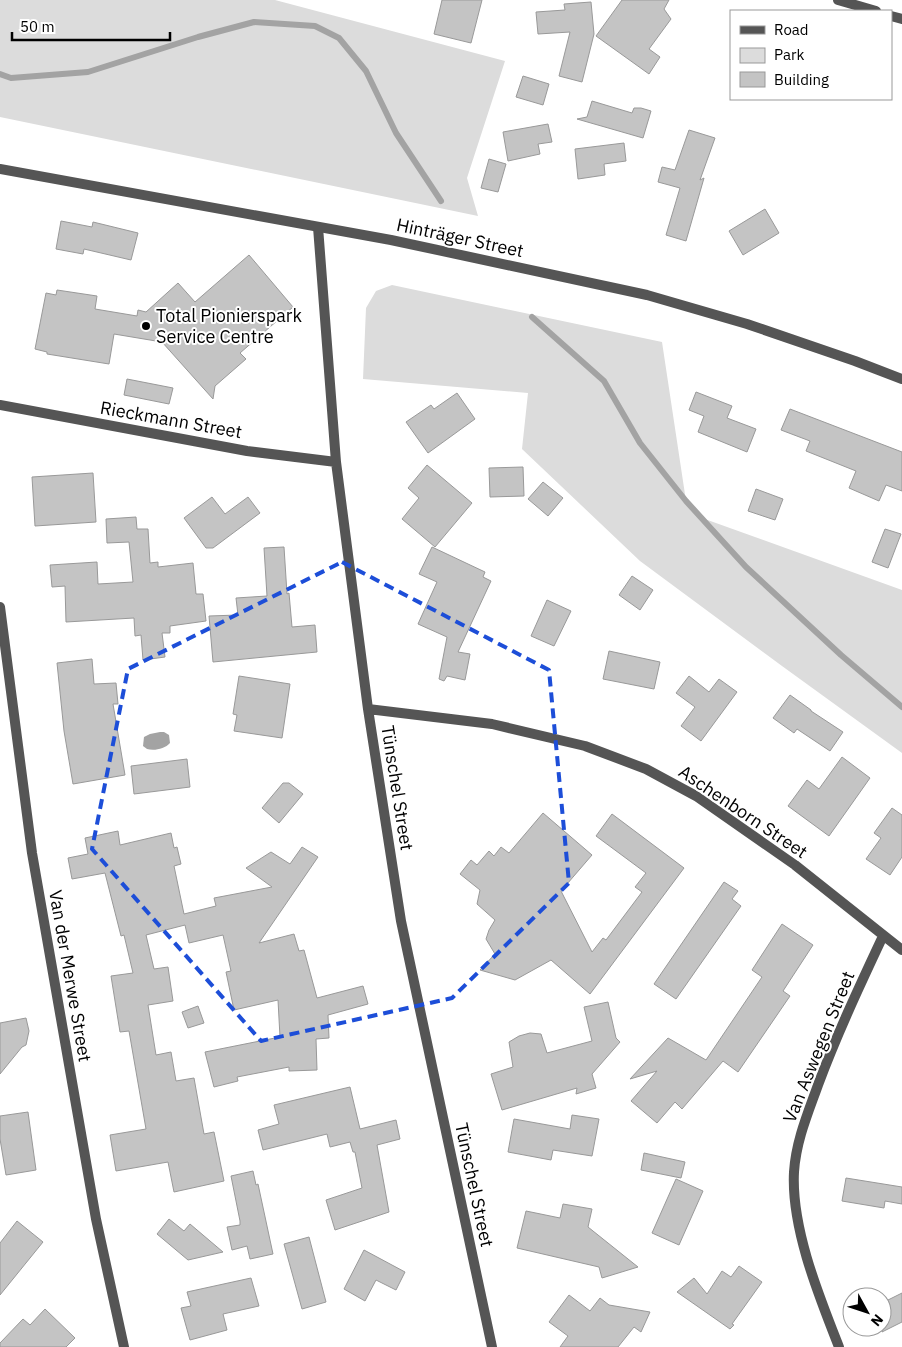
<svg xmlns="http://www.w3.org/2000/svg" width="902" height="1347" font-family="'IBM Plex Sans',sans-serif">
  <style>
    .green { fill: #dcdcdc }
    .water { fill: #a3a3a3 }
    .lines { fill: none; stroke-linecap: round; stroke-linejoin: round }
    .stream { stroke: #a3a3a3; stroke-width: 6 }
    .building { fill: #c4c4c4; stroke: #999 }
    .minor { stroke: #555; stroke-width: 10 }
    .tertiary { stroke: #555; stroke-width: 10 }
    .marked { fill: none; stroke: #1d4ed8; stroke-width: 4; stroke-dasharray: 10 6; stroke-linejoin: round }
    .poi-dot { fill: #000; stroke: #fff; stroke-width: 2 }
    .labels { text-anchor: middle; stroke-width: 4; stroke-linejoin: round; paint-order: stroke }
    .street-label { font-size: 18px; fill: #000; stroke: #fff }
    .poi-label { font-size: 18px; fill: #000; stroke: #fff; text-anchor: start }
  </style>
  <rect width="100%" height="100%" fill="#fff"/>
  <path class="green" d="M0 0H275L505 61 467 178 478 216 0 117Z
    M392 285 662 342 686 501 702 518 902 590V753L782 666 640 561 522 449 528 393 363 379 366 308 376 291Z"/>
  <path class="water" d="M160 732H164L169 735 170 743C165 749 154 751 147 749L143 746 144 737 150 734Z"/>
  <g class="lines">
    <path class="stream" d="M0 74 11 78 88 72 198 37 254 22 315 26 339 38 366 71 396 133 441 201
      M532 317 604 381 640 443 686 501 746 567 841 655 902 707"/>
  </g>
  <path class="building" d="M442 0H482L471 43 434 34Z
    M622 0H669L664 9 671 19 649 49 660 57 649 74 596 36Z
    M591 2 594 34 582 82 559 76 570 32 538 34 536 12 565 10 564 4Z
    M523 76 549 84 543 105 516 97Z
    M592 101 632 113 634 108H641L651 111 643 138 577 119 587 117Z
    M548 124 552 142 538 144 540 154 508 161 503 132Z
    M689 130 715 138 700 180 704 178 686 241 666 235 680 188 658 182 662 167 675 170Z
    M624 143 626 161 604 164 605 175 578 179 575 149Z
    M489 159 506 164 498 192 481 188Z
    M765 209 779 233 743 255 729 231Z
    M61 221 92 227 93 222 138 233 131 260 84 249 83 254 56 249Z
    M249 255 293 307 240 353 246 359 215 386 213 399 162 342 114 334 109 364 47 354V352L35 349 46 293 56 295 57 290 97 296 95 309 137 316 138 310 146 312 178 283 195 302Z
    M127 379 173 388 169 404 124 395Z
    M696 392 732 406 727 418 756 429 747 452 698 432 704 416 689 410Z
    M457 393 475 419 428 453 406 422 431 405 434 409Z
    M790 409 902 452V491L886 485 879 501 849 488 856 471 806 451 810 441 781 430Z
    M427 465 472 503 435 547 402 519 419 498 408 488Z
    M523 467 524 496 490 497 489 468Z
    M93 473 96 522 35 526 32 477Z
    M543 482 563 498 548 516 528 499Z
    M756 489 783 499 775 520 748 511Z
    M212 497 225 514 248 497 260 513 213 548H206L184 518Z
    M136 517 137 529H148L150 563 158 562V567L193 563 196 594H203L206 621 170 626V633H162L165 657 143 660 141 635 135 636 134 618 66 622 65 586 52 587 50 565 97 562 98 584 133 582 129 542 107 543 106 519Z
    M885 529 901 534 888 568 872 562Z
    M284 547 287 594 289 593 292 627 315 625 317 652 213 662 209 616 238 615 236 598 267 596 264 548Z
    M432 547 485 572 483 577 491 581 458 652 470 654 465 680 447 676 444 681 439 679 447 637 418 624 437 582 419 574Z
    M632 576 653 590 640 610 619 595Z
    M547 600 571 611 554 646 531 636Z
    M609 651 660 662 654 689 603 679Z
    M92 659 94 684 116 683 118 704H113L125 775 73 784 64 731 57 663Z
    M239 676 290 684 282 738 234 731 237 715 233 714Z
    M689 676 709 692 719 679 737 692 701 741 681 726 695 707 676 693Z
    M790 695 811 710V711L843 732 830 751 797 729 794 733 773 718Z
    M842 757 870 778 829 836 788 806 807 780 819 789Z
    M187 759 190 787 134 794 131 766Z
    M283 783H289L303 794 279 823 262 808Z
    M892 808 902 815V857L890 875 866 859 881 838 874 833Z
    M543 813 592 855 561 891 592 952 603 938 606 940 642 892 635 887 646 873 596 836 612 814 684 868 590 994 551 960 515 980 480 970 495 954 486 939 489 930 495 920 477 904 480 890 460 874 471 860 477 865 489 851 494 856 501 847 509 853Z
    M118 831 120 845 171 833 174 848 177 847 181 864 174 866 184 914 216 906 214 898 272 887 246 868 271 852 290 864 302 847 318 857 259 943 294 934 299 951 304 950 317 998 363 986 368 1004 328 1015 329 1038 316 1039 317 1070 289 1071V1067L237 1077 238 1081 214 1087 205 1052 280 1037 278 1000 234 1010 226 972 231 971 223 935 189 943 185 925 146 935 154 969 168 967 173 1001 148 1005 156 1055 171 1052 176 1081 194 1078 204 1134 214 1132 224 1181 174 1192 168 1162 116 1171 110 1135 146 1129 129 1031 120 1032 111 976 133 973 124 935 121 936 105 873 72 879 68 858 88 854 85 838Z
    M724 882 738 891 732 899 741 906 676 999 654 984Z
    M782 924 813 945 783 991 790 996 738 1072 723 1061 682 1109 675 1102 657 1123 631 1101 657 1071 630 1079 668 1038 706 1060 762 977 752 970Z
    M608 1002 616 1038 620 1042 592 1074 596 1088 576 1094 577 1088 502 1110 491 1074 513 1067 509 1042 519 1036 530 1033 541 1034 547 1053 592 1041 584 1007Z
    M198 1006 204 1023 188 1028 182 1012Z
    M26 1018 29 1031 26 1045 22 1047 0 1074V1023Z
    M350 1087 360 1129 396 1120 400 1139 377 1145 389 1212 335 1230 326 1200 362 1188 355 1152H353L350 1142 330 1147 327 1134 263 1150 258 1130 279 1124 274 1105Z
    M28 1112 36 1170 6 1175 0 1139V1116Z
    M572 1115 599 1119 592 1156 553 1150 551 1160 508 1152 514 1119 570 1129Z
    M644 1153 685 1162 681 1178 641 1170Z
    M253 1171 256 1185 258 1184 273 1254 250 1259 247 1246 232 1250 227 1227 240 1225V1221L231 1176Z
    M846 1178 902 1187V1204L885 1201 884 1208 842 1201Z
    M676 1179 703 1191 679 1245 652 1233Z
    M563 1204 592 1209 588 1227 638 1267 602 1278 599 1267 517 1248 526 1211 560 1218Z
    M169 1219 184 1231 190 1224 223 1252 188 1260 157 1234Z
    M17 1221 43 1242 0 1295V1243Z
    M309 1237 326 1302 302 1309 284 1244Z
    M364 1250 405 1272 396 1290 376 1280 365 1301 344 1289Z
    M739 1266 762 1282 732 1324 734 1325 730 1329 677 1292 694 1278 707 1294 722 1271 731 1277Z
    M251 1278 259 1306 223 1314 227 1330 190 1340 181 1308 191 1306 187 1292Z
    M902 1293V1322L882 1332V1303Z
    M569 1295 590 1311 600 1298 609 1305 650 1312 641 1332 634 1327 618 1347H560L568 1336 549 1322Z
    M45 1309 75 1338 66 1347H0V1343L23 1319 30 1325Z"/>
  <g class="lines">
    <path class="minor" d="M838 0 876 11
      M891 16 902 19
      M318 227 336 462 368 709 401 921 492 1347
      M0 405 247 451 336 462
      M0 607 32 853 96 1219 124 1347
      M368 709 492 724 585 746 646 769 696 796 795 865 902 950
      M839 1347C819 1296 791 1228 794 1172 796 1141 808 1113 818 1085 837 1034 860 985 883 936"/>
    <path class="tertiary" d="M0 169 391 240 647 295 747 324 855 361 902 379"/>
  </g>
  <path class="marked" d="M342 562 549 670 569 883 452 998 261 1041 92 849 128 669Z"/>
  <circle class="poi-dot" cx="146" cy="326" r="5"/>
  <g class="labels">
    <g class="street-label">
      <text transform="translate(460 238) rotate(12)" y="6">Hinträger Street</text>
      <text transform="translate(171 420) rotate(10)" y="6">Rieckmann Street</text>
      <text transform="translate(397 788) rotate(81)" y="6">Tünschel Street</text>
      <text transform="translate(743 812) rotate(34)" y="6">Aschenborn Street</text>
      <text transform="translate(70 976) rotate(80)" y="6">Van der Merwe Street</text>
      <text transform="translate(819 1047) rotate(-68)" y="6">Van Aswegen Street</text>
      <text transform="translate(474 1185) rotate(78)" y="6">Tünschel Street</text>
    </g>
    <g class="poi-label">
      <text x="156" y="322">Total Pionierspark<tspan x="156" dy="21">Service Centre</tspan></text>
    </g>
  </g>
  <rect x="730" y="10" width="162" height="90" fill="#ffffff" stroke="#999999"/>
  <rect x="740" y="26" width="25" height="8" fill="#555555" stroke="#999999"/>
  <text x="774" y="35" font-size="15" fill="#000000">Road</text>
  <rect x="740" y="48" width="25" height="15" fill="#dcdcdc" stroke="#999999"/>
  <text x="774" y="60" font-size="15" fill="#000000">Park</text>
  <rect x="740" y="72" width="25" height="15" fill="#c4c4c4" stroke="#999999"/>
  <text x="774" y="85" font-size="15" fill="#000000">Building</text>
  <g transform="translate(867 1312) rotate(130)"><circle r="24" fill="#ffffff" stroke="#999999"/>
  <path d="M0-4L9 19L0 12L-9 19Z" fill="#000000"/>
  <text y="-8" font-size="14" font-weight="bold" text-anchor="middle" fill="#000000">N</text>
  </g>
  <path d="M12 32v8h158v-8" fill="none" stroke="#000000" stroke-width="2.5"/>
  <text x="20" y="32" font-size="15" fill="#000000" stroke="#ffffff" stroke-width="4" paint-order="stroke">50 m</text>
</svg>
